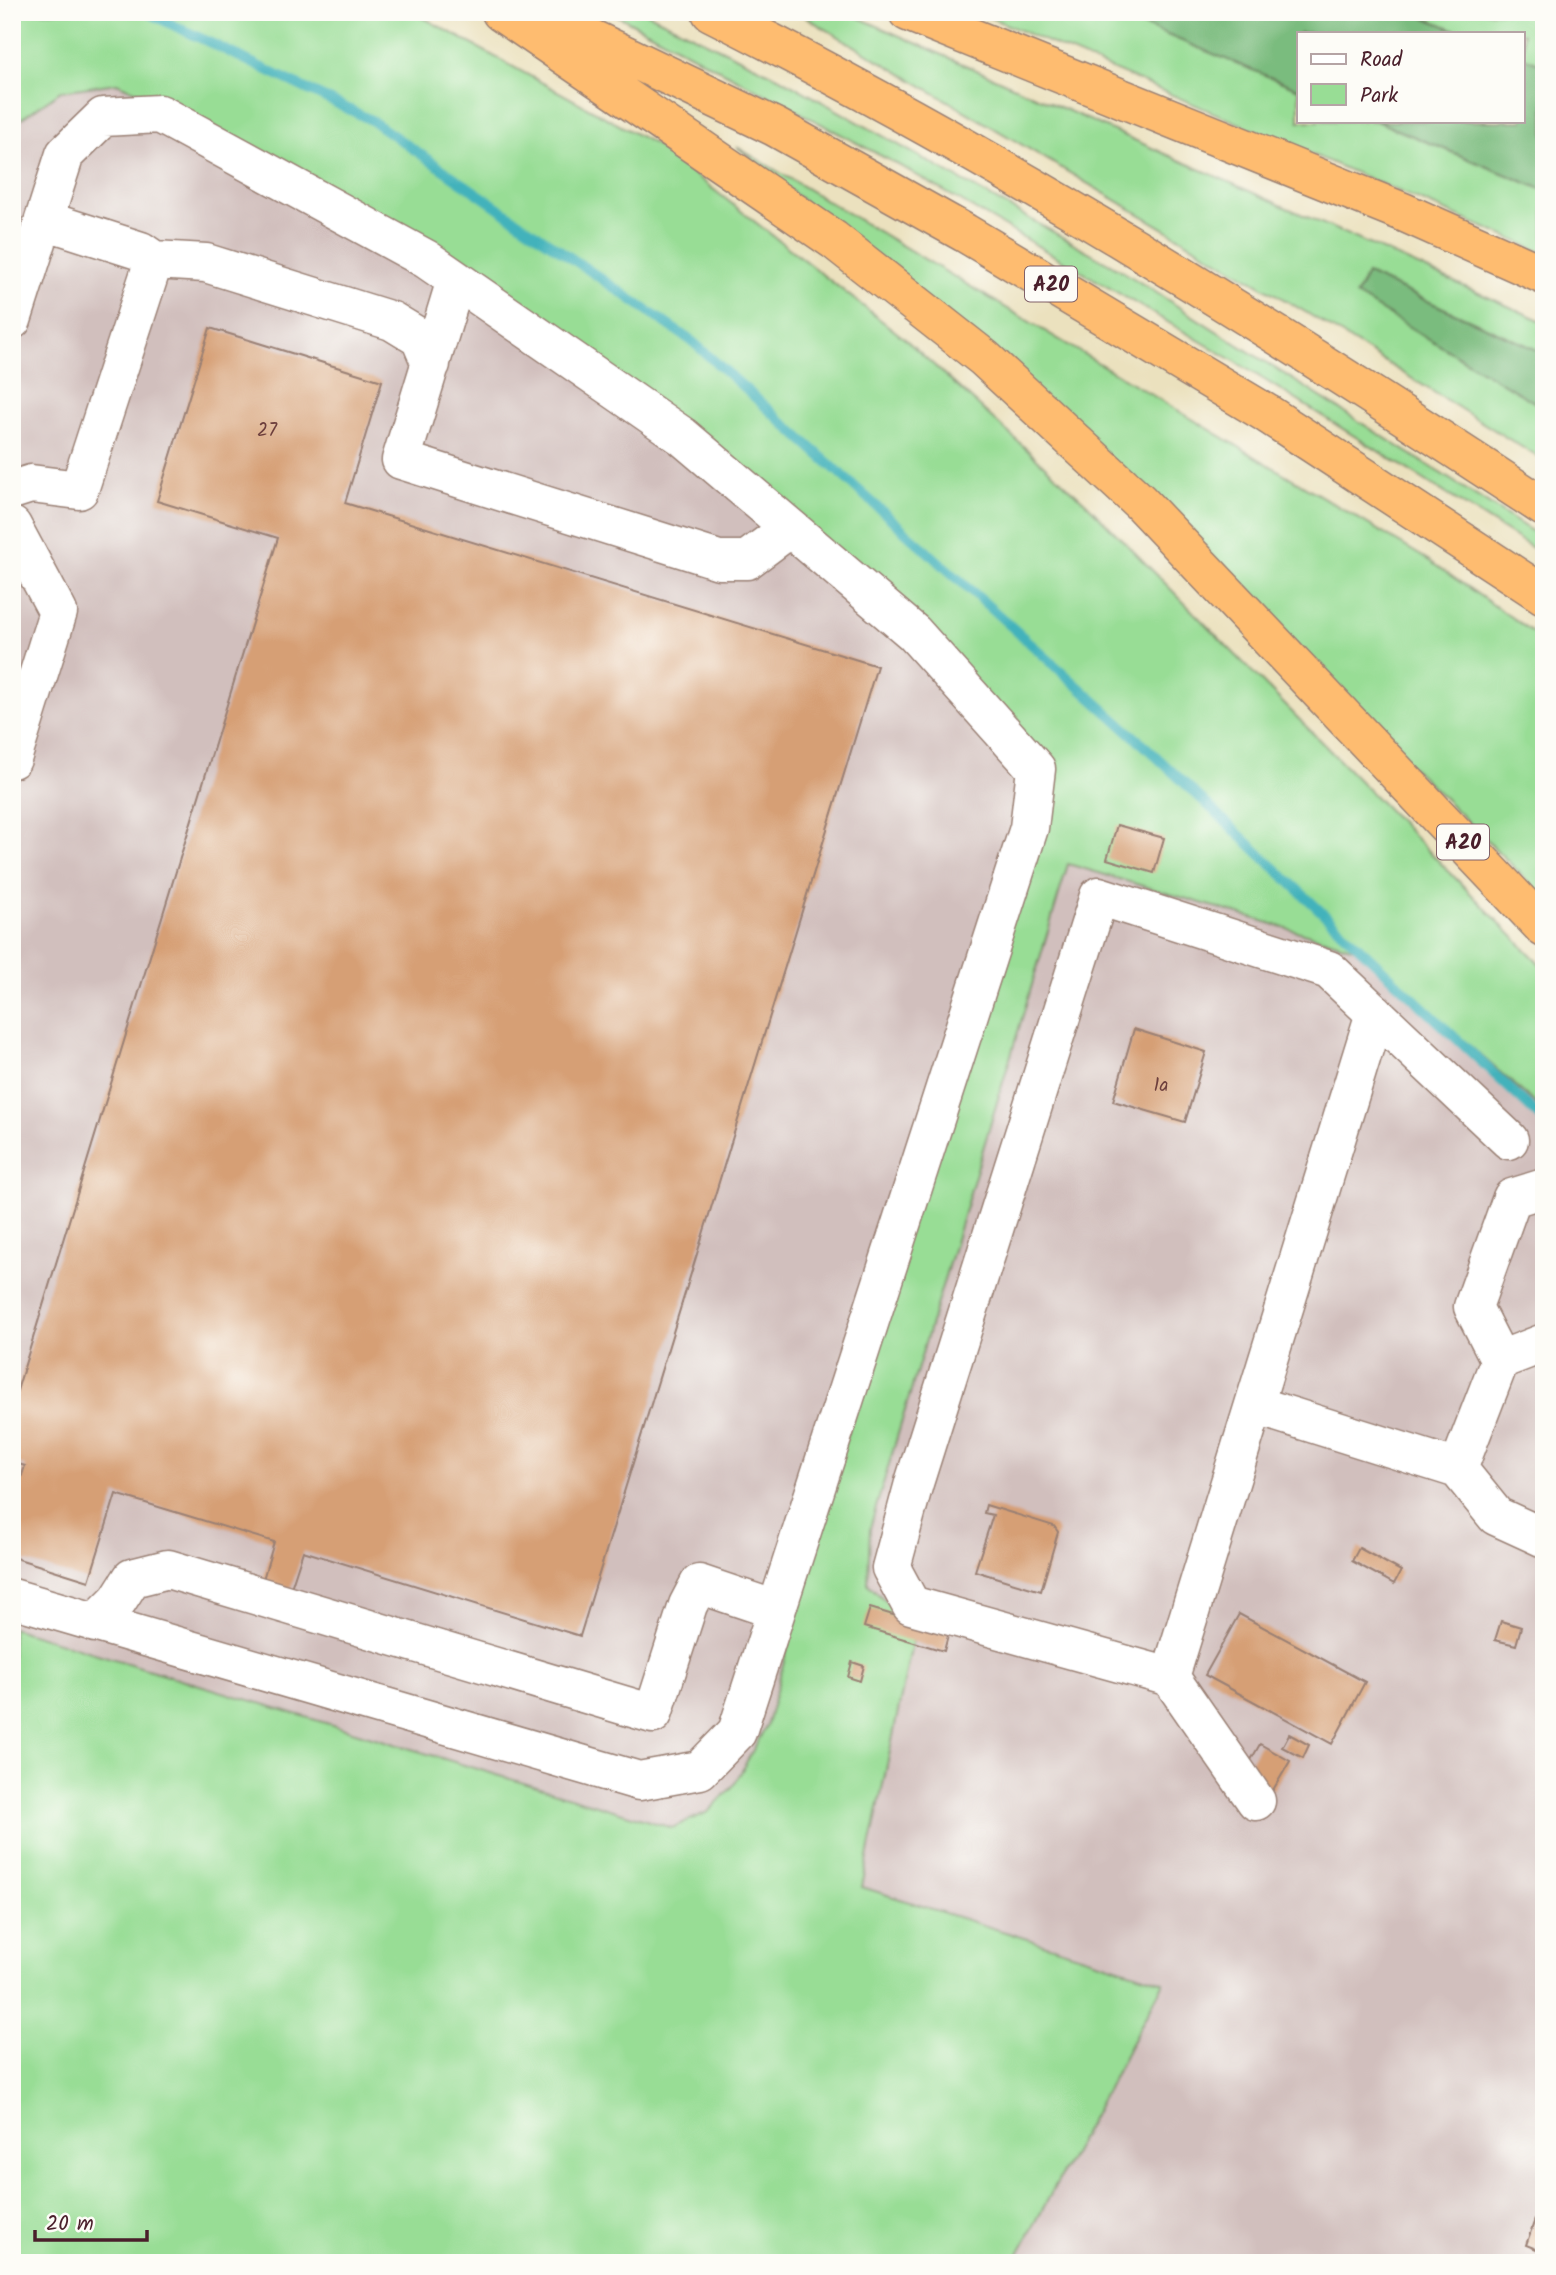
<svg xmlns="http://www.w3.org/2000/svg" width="1556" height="2275" font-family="Kalam,sans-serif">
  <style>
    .industrial { fill: #d1bfbd }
    .green { fill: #98dd95; stroke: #717e60; stroke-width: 2 }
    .forest { fill: #7abc7e; stroke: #626e54; stroke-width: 2 }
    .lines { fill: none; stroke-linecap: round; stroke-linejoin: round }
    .stream { stroke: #42b2bb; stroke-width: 10 }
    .building { fill: #d69f74 }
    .minor-casing { stroke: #9a8074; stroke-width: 41 }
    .highway-casing { stroke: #9a8074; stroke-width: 41 }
    .minor { stroke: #fff; stroke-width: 38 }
    .highway { stroke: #febc70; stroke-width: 38 }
    .labels { text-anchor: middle; stroke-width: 7; stroke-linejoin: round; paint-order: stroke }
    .number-label { font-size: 19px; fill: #6d3f3d }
    .shield { fill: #fdfcf7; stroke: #806168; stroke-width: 2 }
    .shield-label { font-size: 21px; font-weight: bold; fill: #4a1f2b }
  </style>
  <rect width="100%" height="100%" fill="#fdfcf7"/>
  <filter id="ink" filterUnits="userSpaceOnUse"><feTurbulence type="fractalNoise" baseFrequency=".0143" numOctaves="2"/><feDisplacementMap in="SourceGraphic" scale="14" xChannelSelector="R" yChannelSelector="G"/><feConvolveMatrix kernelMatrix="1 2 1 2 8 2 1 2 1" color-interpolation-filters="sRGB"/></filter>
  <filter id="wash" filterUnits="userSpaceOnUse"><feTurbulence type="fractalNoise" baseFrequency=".00686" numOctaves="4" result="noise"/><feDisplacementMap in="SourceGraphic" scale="28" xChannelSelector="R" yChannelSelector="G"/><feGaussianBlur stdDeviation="1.57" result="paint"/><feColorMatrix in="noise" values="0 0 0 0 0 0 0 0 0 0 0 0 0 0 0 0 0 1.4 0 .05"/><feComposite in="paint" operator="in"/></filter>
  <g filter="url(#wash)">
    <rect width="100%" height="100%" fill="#ebe1be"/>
    <path class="industrial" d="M117 83 209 125 754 484 1038 788 767 1724 734 1785 708 1812 672 1828 12 1628V125L61 91Z
      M1068 864 1361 950 1544 1111V2263H1014L1164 1982 862 1887 915 1629 868 1585 870 1528Z"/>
    <path class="green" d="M12 12H413L658 146 905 339 1086 503 1544 968V1111L1361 950 1068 864 870 1528 868 1584 915 1629 862 1887 1164 1982 1014 2263H12V1628L672 1828 708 1812 734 1785 767 1724 829 1494 1038 788 754 484 209 125 117 83 61 91 12 125Z
      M611 12H645L778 77 1119 269 1544 539V555L1236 362 906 169Z
      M797 12H846L1544 322V353L1367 274 1356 295 1544 408V461L1307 313Z
      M977 12H1111L1299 89V121H1376L1544 190V253Z
      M1410 12H1544V65L1523 57V33H1463Z
      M737 147 1428 560 1544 640V897L1017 376Z"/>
    <path class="forest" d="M1111 12H1410L1463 33H1299V89Z
      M1523 57 1544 65V190L1376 121H1523Z
      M1367 274 1544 353V408L1356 295Z"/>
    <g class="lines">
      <path class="stream" d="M146 12 371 120 693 342 1146 747 1544 1121"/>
    </g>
    <g id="blocks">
      <path class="building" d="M210 328 382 381 345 503 877 666 580 1636 303 1551 290 1591 262 1583 274 1542 116 1494 89 1581 12 1557V1506L25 1466 12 1462V1407L278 538 157 501Z
        M1117 825 1164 838 1154 873 1107 859Z
        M1134 1029 1206 1052 1185 1122 1113 1101Z
        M986 1505 1054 1526 1058 1532 1041 1591 975 1571 993 1515 984 1513Z
        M1359 1548 1401 1571 1394 1584 1352 1561Z
        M870 1608 949 1632 944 1651 864 1627Z
        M1239 1614 1365 1682 1332 1744 1205 1675Z
        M1501 1621 1521 1627 1516 1645 1495 1640Z
        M852 1662 864 1666 860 1681 848 1677Z
        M1289 1734 1309 1745 1303 1758 1282 1747Z
        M1260 1744 1290 1761 1273 1790 1243 1774Z
        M1544 2194V2252L1526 2245Z"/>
    </g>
  </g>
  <g filter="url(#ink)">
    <use href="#blocks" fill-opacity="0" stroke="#9a8074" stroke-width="2"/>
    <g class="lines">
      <g class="minor-casing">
        <path id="minor" d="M154 260 206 263 392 321 420 338 431 364
          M456 280 401 460 719 560H747L790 528
          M12 320 65 154 103 117 160 114 426 259 682 436 914 633 1036 769 1029 828 737 1732 700 1770 639 1781 12 1598
          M12 490 31 484 79 490 154 260 141 251 44 220
          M12 526 58 612 12 759
          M1544 1188 1512 1198 1473 1307 1500 1360 1458 1469 1496 1516 1544 1538
          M1500 1360 1544 1343
          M1254 1405 1458 1469
          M95 1623 118 1600 132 1578 168 1569 653 1714 688 1605 699 1584 776 1610
          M1170 1677 1375 1013
          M1256 1801 1170 1677 911 1605 891 1568 914 1483 1099 896 1329 970 1509 1140"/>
      </g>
      <g class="highway-casing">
        <path id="highway" d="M501 12 834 240 984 358 1140 502 1544 928
          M536 12 775 127 965 233 1266 413 1544 595
          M711 12C1000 157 1273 329 1544 507
          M908 12 1403 212 1544 275"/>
      </g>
      <use href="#minor" class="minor"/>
      <use href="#highway" class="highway"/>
    </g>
  </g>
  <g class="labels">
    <g class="number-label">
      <text x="267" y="436">27</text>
      <text x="1161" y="1091">1a</text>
    </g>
    <g class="shield">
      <rect x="1025" y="266.5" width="52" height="35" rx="5"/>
      <rect x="1437" y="824.5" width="52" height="35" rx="5"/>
    </g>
    <g class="shield-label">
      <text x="1051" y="291">A20</text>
      <text x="1463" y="849">A20</text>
    </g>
  </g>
  <rect width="1556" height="2275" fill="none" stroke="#fdfcf7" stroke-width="42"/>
  <rect x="1297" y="32" width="228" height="91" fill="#fdfcf7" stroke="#b5a4a5" stroke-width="2"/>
  <rect x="1311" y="54" width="35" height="10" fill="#ffffff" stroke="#b5a4a5" stroke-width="2"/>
  <text x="1360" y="66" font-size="21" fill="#4a1f2b">Road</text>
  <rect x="1311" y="84" width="35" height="21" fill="#98dd95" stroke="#b5a4a5" stroke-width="2"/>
  <text x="1360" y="102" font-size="21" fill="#4a1f2b">Park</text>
  <path d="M35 2230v10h112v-10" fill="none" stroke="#4a1f2b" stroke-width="3.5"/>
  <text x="46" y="2230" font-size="21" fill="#4a1f2b" stroke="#fdfcf7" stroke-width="5" paint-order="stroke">20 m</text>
</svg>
